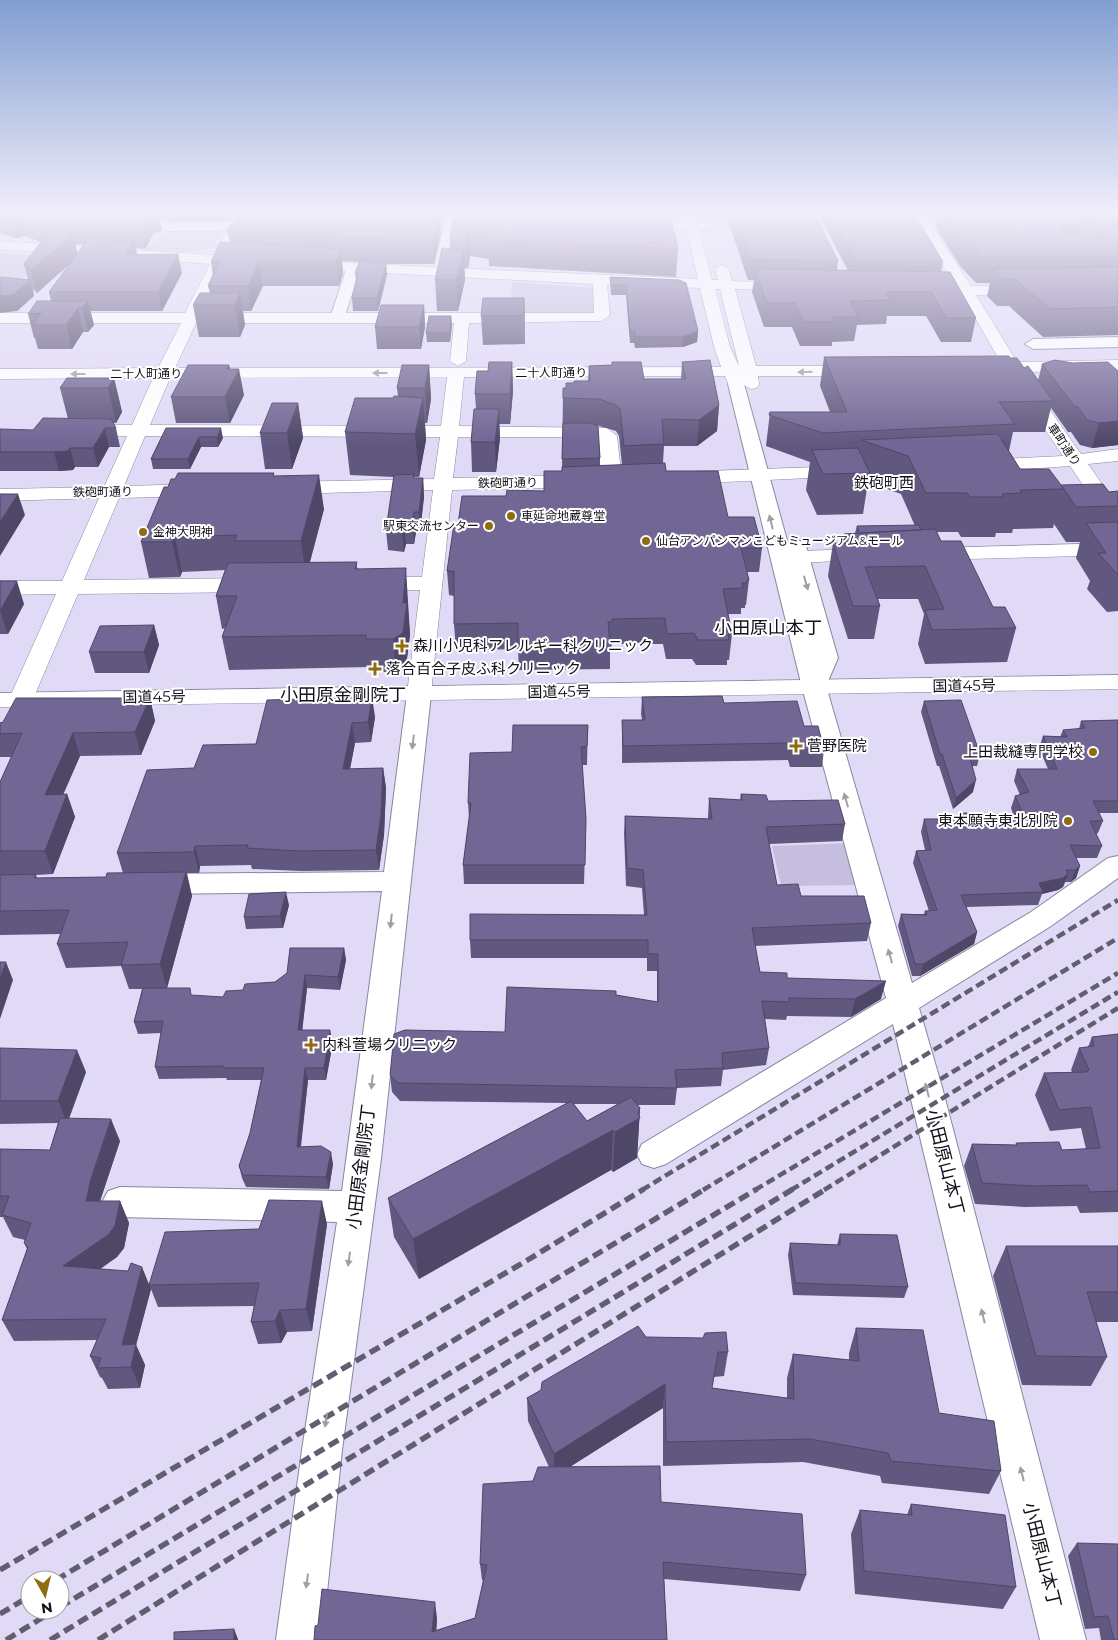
<svg xmlns="http://www.w3.org/2000/svg" width="1118" height="1640" font-family="Montserrat,'Noto Sans JP',sans-serif">
  <style>
    .green { fill: #c5bede }
    .lines { fill: none; stroke-linecap: round; stroke-linejoin: round }
    .minor-casing { stroke: #8a859f; stroke-width: 2 }
    .tertiary-casing { stroke: #8a859f; stroke-width: 1 }
    .trunk-casing { stroke: #8a859f; stroke-width: 1 }
    .minor { fill: #fff; fill-rule: evenodd }
    .tertiary { fill: #fff; fill-rule: evenodd }
    .trunk { fill: #fff; fill-rule: evenodd }
    .rail-far1 { stroke: #625e6f; stroke-width: 4.5; stroke-dasharray: 9 4.5; stroke-linecap: butt }
    .rail { stroke: #625e6f; stroke-width: 5.5; stroke-dasharray: 11 5.5; stroke-linecap: butt }
    .wall { fill: #61587f; fill-rule: evenodd }
    .shaded-wall { fill: #4f4768 }
    .building { fill: #716694; stroke: #4f4768 }
    .oneway { fill: #a09fa3 }
    .poi-dot { fill: #8f6c10; stroke: #fff; stroke-width: 2 }
    .labels { text-anchor: middle; stroke-width: 4; stroke-linejoin: round; paint-order: stroke }
    .far-street-label { font-size: 12px; fill: #121019; stroke: #fff }
    .far-poi-label { font-size: 12px; fill: #121019; stroke: #fff; text-anchor: start }
    .far-quarter-label { font-size: 15px; fill: #121019; stroke: #fff }
    .poi-label { font-size: 15px; fill: #121019; stroke: #fff; text-anchor: start }
    .street-label { font-size: 15px; fill: #121019; stroke: #fff }
    .quarter-label { font-size: 18px; fill: #121019; stroke: #fff }
    .near-street-label { font-size: 18px; fill: #121019; stroke: #fff }
  </style>
  <rect width="100%" height="100%" fill="#e0daf7"/>
  <path class="green" d="M171 229 222 230 214 246 185 253 144 250Z
    M0 253 48 256 32 266 21 282 0 285Z
    M512 282 593 288 594 313 588 315H510Z
    M852 843 862 885 781 886 772 846Z"/>
  <g class="lines">
    <g class="minor-casing">
      <path id="minor" d="M126 215H143L168 223 263 222 269 226 263 230 167 231 128 218Z
        M637 222H709L715 226 709 230 633 229 631 226Z
        M354 263 361 267 344 318 337 322 332 321 330 318 347 267Z
        M1118 337V347L1033 349 1025 344 1033 339Z
        M736 379 744 384 788 544 796 540 803 542 806 546 838 658 826 686 912 983 1031 912 1108 858 1118 856V878L1051 926 919 1008 942 1087 1086 1640H1040L893 1024 666 1164 654 1168 642 1164 637 1154 642 1144 886 998 802 687 728 384Z
        M419 687 427 689 431 694 381 1159 342 1450 322 1640H276L302 1450 337 1222 120 1217 108 1213 102 1202 108 1191 120 1187 342 1191 382 891 153 894 143 891 139 884 143 877 153 874 384 872 407 694 411 689Z"/>
    </g>
    <g class="tertiary-casing">
      <path id="tertiary" d="M234 215H246L227 256 248 258 255 262 248 266 223 264 200 313H594L593 284 306 269 299 265 306 261 435 267 446 215H458L449 268 698 279 683 215H695L712 280H718L715 269 722 265 729 269 732 281 790 283 797 287 790 291 735 289 756 366H859L865 367 867 371 865 375 859 376H758L759 384 757 388 751 389 744 385 736 389 730 388 725 376 464 377 459 426 607 428 617 436 622 481 619 485H605L602 481 597 437H458L453 478 581 475 588 477 591 481 588 485 581 487 452 490 431 694 428 699 419 701 410 699 407 694 420 590 369 591 361 589 358 584 361 579 369 577H422L433 490 284 494 277 492 274 488 277 484 284 482 434 479 440 437 145 436 124 486 201 484 208 486 211 490 208 494 201 496 119 498 84 580 256 578 264 580 267 585 264 590 256 592 78 594 33 699 30 704 21 706 12 704 9 699 56 594 0 595V581H62L99 498 0 501V489L104 487 127 436 79 435 73 434 70 430 73 426 79 425H132L153 378 0 379V369L158 368 181 323H0V313H185L210 264 0 249V241L214 255ZM607 285 700 288 714 347 721 367 175 368 196 323H454L450 361 458 366 466 361 469 323 602 321 610 315ZM715 289H720L739 366 730 347ZM447 377 441 426 150 425 170 378Z
        M913 215H925L971 286 1030 287 1032 290 1030 293 1025 294 976 295 1017 362 1118 360V370L1023 372 1081 454 1118 449V461L1088 464 1118 507V528L1111 526 1070 466 981 472 974 470 972 466 974 462 981 460 1063 456 1007 373 986 372 984 368 986 364 1001 363 962 295H923L916 291 923 287 956 286Z
        M846 466 853 468 856 472 853 476 681 484 674 482 671 478 674 474 681 472Z
        M1118 543V555L930 560 923 558 919 554 923 550 930 548Z
        M867 549 874 551 878 555 874 559 799 563 792 561 788 557 792 553 799 551Z"/>
    </g>
    <g class="trunk-casing">
      <path id="trunk" d="M1118 675V689L0 707V693Z"/>
    </g>
    <use href="#minor" class="minor"/>
    <use href="#tertiary" class="tertiary"/>
    <use href="#trunk" class="trunk"/>
    <path class="rail-far1" d="M642 1190 1118 900
      M703 1190 1118 938
      M755 1190 1118 973
      M791 1190 1118 992
      M824 1190 1118 1008"/>
    <path class="rail" d="M0 1570 526 1261 644 1189
      M56 1580 705 1189
      M60 1607 757 1189
      M0 1614 30 1596
      M6 1640 55 1610
      M50 1640 793 1189
      M98 1640 826 1189"/>
  </g>
  <path class="wall" d="M0 215H233L229 221H170L160 218 162 231 154 233 145 249 136 248 137 255 182 273 162 311H90L94 325 88 332H83L72 349H38L35 338H34L28 314 51 301 49 292 70 264 37 293 33 289 34 296 17 311 28 280 24 264 41 242 24 236 16 238 0 233ZM75 244 84 245 78 253Z
    M238 215H445L443 221H440L441 232 434 264H386L387 275 378 311H353L352 298 356 281 355 273 359 262 342 261 343 273 339 286H263L251 311H243L245 325 240 337H199L193 305 210 293 208 286 213 276 211 262 230 243 227 230Z
    M454 215 678 249 676 277 489 266V259L470 256 468 268H464L465 280 458 311H437L435 280 450 249V239Z
    M726 215H815L838 261 837 270 848 271 819 215H915L943 262 941 272 976 318 971 342H941L926 316H887L886 324 857 325 854 341 832 342V346H800L792 327H764L752 292 754 280H748Z
    M925 215H1118V335L1043 337 1009 306H997L987 296 990 283H976L960 266 935 227 938 215ZM1076 217H1081L1080 221Z
    M610 277 679 280 698 331 697 342 683 347 635 348 634 343H630L626 295H611Z
    M524 298 525 344 483 345 481 316Z
    M424 305 425 327 421 349H377L375 327Z
    M452 325 450 342H427L426 333Z
    M824 357 1010 358 1024 368 1038 381 1042 364 1118 371V445L1092 448 1080 445 1071 432H1068L1051 408 1045 432H1013L1009 451 1020 469 1061 485 1109 492 1118 491V611L1107 612 1087 589 1090 581 1076 558 1080 542H1066L1054 524 1053 528 1013 529 1012 533H996L995 537H961L958 532H937L941 541 993 607 1016 628 1007 662 925 664 918 644 924 614 918 599H878L880 606 874 639H848L828 576 833 543H843L844 534 855 533 857 526H915L901 494 868 482 863 514 817 515 806 490 810 462 766 446 770 412H830L820 386Z
    M512 362 513 391 510 424H499L500 438 496 472H472L471 442 476 409 475 394 488 371Z
    M612 362 644 379H681L682 362 719 405 717 431 697 446H664L663 463 666 471 728 517 762 548 759 572H747L749 580 746 605H745V608H741V614H728L732 634 729 660H727V665H696L692 659H666L663 644H612L611 648H610V669L519 670 518 649 456 650 454 624V596L449 595 447 571 458 524 506 496 544 491 562 471 563 388H566L574 383 588 381 589 366 612 365ZM596 425 616 431 619 436 622 465H600V458Z
    M229 365 230 369 244 395 230 423H176L171 397Z
    M429 365 431 399 427 423H425L426 440 419 477H414V478H423L424 497 420 532H416L414 544H406L404 552 388 550 386 530 394 477 350 475 345 432 393 398 398 396 397 388Z
    M114 378 122 412 116 423H113L116 428 120 447H109L98 467H75L73 470 59 471H0V429L33 430 68 419 60 388Z
    M298 403 303 438 292 469H265L260 433Z
    M166 428 223 438 218 447H201L190 469H153L151 459Z
    M275 476 324 509 310 562H357V568L408 599V608L410 635 406 666 396 672H370L369 667 229 670 222 637 225 628 222 629 216 596 225 570 182 572 180 577 149 578 141 542Z
    M0 581 24 604 8 634H0Z
    M154 625 159 645 149 673H95L89 652Z
    M642 697 724 703 804 726 824 749 822 767H790L788 760 622 763V720H642L641 714Z
    M150 698 155 721 141 755 80 756 63 794H67L75 817 53 874 36 875 37 878 106 877 123 873 117 853 194 768 256 744 375 717 371 742 355 743 350 769 383 768 386 788 384 835 379 870 302 871 252 869 251 865 200 866 199 873H187L192 896 167 988 192 996 223 997 243 990 275 982 344 948 346 960 340 990 307 988 302 1030 333 1042 326 1080H308L301 1147 333 1164 329 1189 246 1187 242 1178 239 1166 250 1133 261 1080H227L226 1078 159 1079 155 1067 161 1033 138 1034 134 1022 142 989H129L121 966 66 968 57 944 61 934 0 935V782L12 757H0V723Z
    M924 701 980 754 977 766H973V792L953 809 939 766H937L921 712Z
    M1118 720V813H1099L1103 821 1098 833 1096 834 1102 846 1097 858H1076L1080 866 1076 878 1071 882H1065L1063 887 1058 890 1042 894 1038 905 966 907 977 932 974 944 920 976H912L898 926 901 914H924L925 911H929L913 863 916 851 925 850 921 832 924 819H960L961 813 1013 814 1011 808 1015 796 1020 795 1014 781 1017 769H1048L1039 748 1043 736 1060 737 1063 730 1079 729 1081 721Z
    M588 725 587 765H582L586 818 584 884H464L463 865 469 818 468 803 512 752Z
    M741 794 845 824 842 841 769 844 777 885 801 896 871 923 867 941 755 946 760 972 881 999 851 1017 787 1016 786 1020 765 1019 769 1048 766 1065 723 1070 721 1086 677 1088 675 1105H638L640 1108 637 1158 613 1172 611 1170 419 1279 394 1237 388 1198 567 1103 400 1101 392 1092 390 1075 505 1032 616 995 657 1002V971H647V958H471L470 940 644 915 642 888 626 886 624 833 625 816 708 819V816L709 798 740 800ZM574 1104H618L587 1121Z
    M289 905 283 928 246 929 244 917Z
    M1118 1034V1212L1080 1213 1077 1206 1025 1207 975 1204 964 1166 972 1144 1016 1145V1143L1062 1150 1086 1149 1081 1128 1050 1131 1035 1095 1044 1073 1072 1072 1071 1070 1079 1048 1088 1047 1092 1037Z
    M0 1048 86 1072 69 1119 120 1141 100 1201H120L129 1223 124 1248 117 1257 100 1269 149 1284 259 1229 327 1224 312 1331 287 1332 281 1343 258 1344 251 1322 254 1306 158 1307 151 1289 136 1345 145 1365 140 1388 108 1389 102 1378 100 1377 90 1356 97 1340 14 1341 2 1320 27 1249 24 1243 25 1240 13 1237 3 1217H0V1149L50 1150 58 1123 0 1124Z
    M840 1234 908 1287 904 1298 793 1295 788 1255 790 1243 837 1245Z
    M1006 1246H1118V1322H1096L1107 1357 1091 1386 1022 1385 993 1276Z
    M856 1328 939 1413 1001 1471 989 1494 882 1483 880 1476 803 1462 663 1466V1408L571 1466 661 1502 806 1575 800 1591 664 1579 667 1640H314L437 1618 436 1630 475 1618 483 1581 482 1580 480 1564 533 1481 549 1467 528 1421 527 1398 646 1337 728 1352 724 1376 714 1377 712 1388 787 1398V1378L793 1354 849 1360V1353Z
    M911 1504 1016 1587 1003 1609 855 1594 851 1534 860 1510 907 1515Z
    M1077 1543 1118 1640H1101L1099 1628 1085 1629 1068 1556Z"/>
  <path class="shaded-wall" d="M153 215H159L162 231 154 233 145 249 141 231 150 216Z
    M228 215H233L229 221Z
    M438 215H440L441 232 434 264 433 239Z
    M20 218 24 236 16 238 11 220Z
    M1082 223 1075 248 1061 230 1062 225Z
    M469 229 470 256 468 268 466 240Z
    M73 234 78 256 37 293 31 270Z
    M134 242 138 260 126 255Z
    M341 249 343 273 339 286 336 262Z
    M464 250 465 280 458 311 456 280Z
    M178 254 182 273 162 311 158 292Z
    M259 262 263 286 251 311 248 286Z
    M386 263 387 275 378 311 377 298Z
    M30 280 34 296 17 311 0 313V296Z
    M240 293 245 325 240 337 235 305Z
    M524 298 525 325V344L524 316Z
    M88 301 94 325 88 332 82 308Z
    M424 305 425 327 421 349 419 327Z
    M78 308 83 332 72 349 66 325Z
    M451 316 452 325 450 342V333Z
    M698 331 697 342 683 347V337Z
    M512 362 513 391 510 424V394Z
    M229 365 232 384 239 369 244 395 230 423 225 397 227 369Z
    M429 365 431 399 427 423 425 388Z
    M114 378 122 412 116 423 108 388Z
    M423 398 426 440 419 477 415 434Z
    M298 403 303 438 292 469 287 433Z
    M719 405 717 431 697 446 699 420Z
    M499 409 500 438 496 472 495 442Z
    M1118 421V445L1092 448 1099 423Z
    M105 428 109 447 98 467 93 448Z
    M221 428 223 438 218 447 217 437Z
    M199 437 201 447 190 469 188 459Z
    M70 448 75 467 73 470 59 471 54 452Z
    M319 475 324 509 306 576 301 541Z
    M423 478 424 497 420 532 419 512Z
    M18 494 25 515 0 556V522Z
    M414 512 416 532 414 544 413 525Z
    M404 525 406 544 404 552 402 533Z
    M175 537 182 572 180 577 172 542Z
    M406 568 410 635 406 666 396 672 393 639 403 603Z
    M17 581 24 604 8 634 0 611Z
    M154 625 159 645 149 673 144 652Z
    M372 697 375 717 371 742 368 722Z
    M150 698 155 721 141 755 135 732Z
    M352 723 355 743 346 789 343 769Z
    M73 733 80 756 53 818 45 795Z
    M383 768 386 788 384 835 379 870 376 850Z
    M976 780 973 792 953 809 956 798Z
    M67 794 75 817 53 874 45 851Z
    M195 846 200 866 199 873 194 852Z
    M1080 866 1076 878 1071 882 1075 870Z
    M186 872 192 896 167 988 160 964Z
    M1068 874 1063 887 1058 890 1042 894 1043 892 1039 883Z
    M286 892 289 905 283 928 280 916Z
    M977 932 974 944 920 976 923 964Z
    M344 948 346 960 340 990 338 977Z
    M6 962 13 980 0 1019V978Z
    M305 975 307 988 301 1042 298 1030Z
    M886 981 881 999 851 1017 855 999Z
    M330 1030 333 1042 326 1080 324 1068Z
    M77 1050 86 1072 67 1123 58 1101Z
    M305 1068 308 1080 299 1159 297 1147Z
    M640 1108 637 1158 613 1172 615 1132 638 1113Z
    M111 1119 120 1141 100 1201H86L91 1179Z
    M613 1130 611 1170 419 1279 413 1239Z
    M331 1152 333 1164 329 1189 326 1177Z
    M120 1201 129 1223 124 1248 117 1257 73 1288 63 1266Z
    M322 1201 327 1224 312 1331 306 1309Z
    M142 1267 151 1289 136 1345 145 1365 140 1388 122 1345Z
    M280 1310 287 1332 281 1343 275 1321Z
    M665 1384 663 1408 554 1477V1454Z
    M435 1602 437 1618 436 1640 432 1632Z
    M234 1629 238 1639V1640H234Z"/>
  <path class="building" d="M0 215H153L150 216 141 231 38 224 20 218 11 220 0 216Z
    M238 215H438L433 239H388L227 230Z
    M454 215H670L678 249 488 239V232L469 229 466 240 450 239Z
    M734 215H815L838 261 750 259Z
    M832 215H915L943 262 857 261Z
    M948 215H1075L1082 223 1062 225 1061 230 1064 233 1091 234 1101 239 1109 234 1104 228H1118V256L981 257 965 241Z
    M1088 215H1118V222L1093 221Z
    M49 232 73 234 31 270 24 264Z
    M88 239 134 242 126 255 178 254 158 292H49Z
    M220 242 341 249 336 262H259L248 286H208L219 262H211Z
    M442 248 464 250 456 280H435Z
    M360 261 386 263 377 298H352L358 273H355Z
    M1118 267V307L1050 309 1015 279H1002L993 269Z
    M755 269 950 272 976 318H946L931 292H886L890 300 850 301 858 317H833L835 322H803L795 303H767Z
    M0 277 30 280 13 295 0 296Z
    M610 277 679 280 686 283 698 331 683 337H635V332H630L626 285H611Z
    M200 293H240L235 305H193Z
    M483 298H524V316H481Z
    M37 301H88L82 308H78L66 325H32L41 313 28 314Z
    M381 305H424L419 327H375Z
    M429 316H451L450 333H426Z
    M1009 356 1010 358H1017L1024 368 1028 366 1053 401 999 402 1015 424 823 433 769 415 770 412H847L824 357Z
    M710 360 719 405 699 420 662 419 664 444 624 446 620 409 616 405 599 399 563 398V388H566V383H574V381H590L589 366 612 365V362H641L644 379H686L682 362Z
    M1055 360 1072 363 1108 362 1118 371V421L1099 423 1087 420 1078 407H1075L1042 364Z
    M489 362H512L510 394H475L477 371H488Z
    M188 365H229L227 369H239L225 397H171Z
    M402 365H429L425 388H397Z
    M67 378H114L108 388H60Z
    M394 396 423 398 415 434 345 432 355 398H393Z
    M272 403H298L287 433H260Z
    M474 409H499L495 442H471Z
    M43 418 111 419 116 428H105L93 448H70L68 451 54 452H0V429L33 430Z
    M563 423H591L598 426 600 458 562 459Z
    M166 428H221L217 437H199L188 459H151Z
    M998 434 1020 469H1049L1064 489 1020 490 1022 493 1002 494 1004 497H970L967 493H926L908 456 861 440Z
    M858 448 870 473 823 474 812 450Z
    M665 463 666 471H718L728 517H754L762 548H741L749 580H747V583H742L743 588 723 589 732 634H728L729 640H698L694 633 667 634 665 618 612 619V622H608L610 643 518 644V623L454 624V571H447L454 524H458L462 496H506L507 490 544 491V471H562V467Z
    M178 473H274L273 476 319 475 301 541H234L237 535 175 537 172 542H141L164 487H168L171 479H175Z
    M414 474 413 478H423L419 512H414L413 525H404L402 533 386 530 394 475Z
    M1103 484 1109 492 1118 491V506L1076 507 1061 485Z
    M0 494H18L0 522Z
    M1118 522V575L1098 553H1106L1086 523Z
    M919 525 921 530 859 533 857 526Z
    M935 529 941 541H961L993 607H1005L1016 628 932 630 925 610 944 609 925 566 865 567 880 606H853L833 543H848L844 534Z
    M357 562 355 569 406 568 403 603 407 602 403 633 393 639H366V635L222 637 237 596H216L228 563Z
    M0 581H17L0 611Z
    M154 625 144 652H89L100 626Z
    M722 696 724 703 797 701 804 726H818L824 749 792 750 790 743 623 746 622 720H645L642 697Z
    M372 697 368 722 352 723 343 769 383 768 381 815 376 850 298 851 247 848 248 845 195 846 194 852 117 853 147 770 194 768 203 745 256 744 267 700Z
    M16 698H150L135 732 73 733 45 795 67 794 45 851H0V782L22 733 0 734V723L3 722Z
    M961 700 980 754H969L976 780 956 798 942 754H940L924 701Z
    M1118 720V801H1093L1103 821H1090L1102 846 1070 845 1080 866 1075 870H1066L1068 874 1063 878 1039 883 1043 892 961 895 977 932 923 964H915L901 914 927 915 925 911 937 910 916 851 931 850 924 819H962L961 813 1023 814 1015 796 1029 792 1017 769H1057L1043 736 1067 737 1063 730 1085 728 1081 721Z
    M513 725H588L587 746 581 747 586 818 585 865H463L471 803H468L470 753 512 752Z
    M741 794 766 795 768 801 838 800 845 824 766 827 777 885 798 884 801 896H864L871 923 752 928 760 972 787 973V978L886 981 855 999 789 998V1002L762 1001 769 1048 722 1053 723 1068 675 1070 677 1088 398 1083 390 1075 394 1034 405 1030 505 1032 507 987 616 991V995L658 1002V954H648V940H470V914L647 915 643 870 627 868 625 816 712 819 709 798 742 800Z
    M186 872 160 964 121 965 128 942 57 944 69 910 0 911V875L36 874 34 878 106 877 107 873Z
    M286 892 280 916 244 917 249 894Z
    M290 948H344L338 977 305 975 298 1030H330L324 1068H305L297 1147 321 1146 331 1152 326 1177 243 1175 239 1166 250 1133 264 1068H224V1066L155 1067 163 1021 134 1022 143 988H190L191 995 223 997 226 991 243 990 245 984 275 982 287 973Z
    M0 962H6L0 978Z
    M1118 1034V1191L1090 1192 1087 1185 1034 1186 982 1183 972 1144 1017 1145 1016 1143 1059 1142 1062 1150 1100 1148 1091 1107 1059 1110 1044 1073 1087 1072 1089 1070 1079 1048 1094 1046 1092 1037Z
    M0 1048 77 1050 58 1101H0Z
    M631 1097 640 1108 638 1113 640 1118 615 1132 613 1130 413 1239 388 1198 571 1101 587 1121Z
    M60 1118 111 1119 91 1179 86 1201H120L115 1226 108 1235 63 1266 128 1271 131 1263 142 1267 122 1345 136 1344 131 1367 97 1368 101 1358 90 1356 106 1319 2 1320 28 1247 24 1243 31 1223 2 1215 9 1196H0V1149L50 1150Z
    M269 1200 322 1201 306 1309 280 1310 275 1321 251 1322 259 1283 149 1285 165 1232 259 1229Z
    M840 1234 897 1235 908 1287 795 1283 790 1243 840 1245Z
    M1006 1246H1118V1292H1087L1107 1357 1036 1356Z
    M638 1326 646 1337 703 1338 705 1333 726 1332 728 1352H718L712 1388 794 1399 793 1354 859 1361 856 1328 923 1330 939 1413 994 1421 1001 1471 891 1461 888 1453 810 1439 666 1442 665 1384 554 1454 527 1398 541 1390 542 1382Z
    M660 1466 661 1502 802 1514 806 1575 663 1562 667 1640H314L315 1626 318 1625 322 1589 435 1602 432 1632 475 1618 487 1565 480 1564 483 1484 533 1481 538 1467Z
    M911 1504 1005 1515 1016 1587 864 1571 860 1510 912 1515Z
    M1077 1543 1118 1544V1640H1114L1108 1616 1094 1617Z
    M234 1629V1640H174V1632Z"/>
  <defs><path id="oneway-solid" d="M-6-.8H1V-3.2L6.5 0L1 3.2V.8H-6Z" transform="scale(1.25)"/></defs>
  <g class="oneway">
    <use href="#oneway-solid" transform="translate(805 372) rotate(179)"/>
    <use href="#oneway-solid" transform="translate(380 373) rotate(180)"/>
    <use href="#oneway-solid" transform="translate(78 374) rotate(180)"/>
    <use href="#oneway-solid" transform="translate(771 522) rotate(-104)"/>
    <use href="#oneway-solid" transform="translate(806 583) rotate(74)"/>
    <use href="#oneway-solid" transform="translate(413 742) rotate(97)"/>
    <use href="#oneway-solid" transform="translate(846 800) rotate(-106)"/>
    <use href="#oneway-solid" transform="translate(391 921) rotate(96)"/>
    <use href="#oneway-solid" transform="translate(890 956) rotate(-106)"/>
    <use href="#oneway-solid" transform="translate(372 1082) rotate(96)"/>
    <use href="#oneway-solid" transform="translate(927 1090) rotate(-105)"/>
    <use href="#oneway-solid" transform="translate(349 1259) rotate(98)"/>
    <use href="#oneway-solid" transform="translate(983 1316) rotate(-104)"/>
    <use href="#oneway-solid" transform="translate(326 1420) rotate(98)"/>
    <use href="#oneway-solid" transform="translate(1022 1474) rotate(-104)"/>
    <use href="#oneway-solid" transform="translate(307 1581) rotate(98)"/>
  </g>
  <linearGradient id="sky" x2="0" y2="1"><stop stop-color="#819ed0"/><stop offset="0.48" stop-color="#f1eefb"/><stop offset="1" stop-color="#f1eefb" stop-opacity="0"/></linearGradient>
  <rect width="1118" height="444" fill="url(#sky)"/>
  <g class="poi-dot">
    <circle cx="511" cy="516" r="5"/>
    <circle cx="489" cy="526" r="5"/>
    <circle cx="143" cy="532" r="5"/>
    <circle cx="646" cy="541" r="5"/>
    <path d="M399.5 638.5h5v5h5v5h-5v5h-5v-5h-5v-5h5z"/>
    <path d="M372.5 661.5h5v5h5v5h-5v5h-5v-5h-5v-5h5z"/>
    <path d="M793.5 738.5h5v5h5v5h-5v5h-5v-5h-5v-5h5z"/>
    <circle cx="1093" cy="752" r="5"/>
    <circle cx="1068" cy="821" r="5"/>
    <path d="M308.5 1037.5h5v5h5v5h-5v5h-5v-5h-5v-5h5z"/>
  </g>
  <g class="labels">
    <g class="far-street-label">
      <text x="551" y="377">二十人町通り</text>
      <text x="146" y="378">二十人町通り</text>
      <text transform="translate(1064 445) rotate(56)" y="4">車町通り</text>
      <text transform="translate(508 483) rotate(-1)" y="4">鉄砲町通り</text>
      <text transform="translate(103 492) rotate(-1)" y="4">鉄砲町通り</text>
    </g>
    <g class="far-poi-label">
      <text x="521" y="520">車延命地蔵尊堂</text>
      <text x="479" y="530" text-anchor="end">駅東交流センター</text>
      <text x="153" y="536">金神大明神</text>
      <text x="656" y="545">仙台アンパンマンこどもミュージアム&amp;モール</text>
    </g>
    <g class="far-quarter-label">
      <text x="884" y="488">鉄砲町西</text>
    </g>
    <g class="poi-label">
      <text x="413" y="651">森川小児科アレルギー科クリニック</text>
      <text x="386" y="674">落合百合子皮ふ科クリニック</text>
      <text x="807" y="751">菅野医院</text>
      <text x="1083" y="757" text-anchor="end">上田裁縫専門学校</text>
      <text x="1058" y="826" text-anchor="end">東本願寺東北別院</text>
      <text x="322" y="1050">内科萱場クリニック</text>
    </g>
    <g class="street-label">
      <text transform="translate(964 686) rotate(-1)" y="5">国道45号</text>
      <text transform="translate(559 692) rotate(-1)" y="5">国道45号</text>
      <text transform="translate(154 697) rotate(-1)" y="5">国道45号</text>
    </g>
    <g class="quarter-label">
      <text x="768" y="634">小田原山本丁</text>
      <text x="343" y="701">小田原金剛院丁</text>
    </g>
    <g class="near-street-label">
      <text transform="translate(945 1162) rotate(76)" y="6">小田原山本丁</text>
      <text transform="translate(361 1167) rotate(-83)" y="6">小田原金剛院丁</text>
      <text transform="translate(1042 1555) rotate(76)" y="6">小田原山本丁</text>
    </g>
  </g>
  <g transform="translate(45 1595) rotate(172)"><circle r="24" fill="#ffffff" stroke="#a09fa3"/>
  <path d="M0-4L9 19L0 12L-9 19Z" fill="#8f6c10"/>
  <text y="-8" font-size="14" font-weight="bold" text-anchor="middle" fill="#121019">N</text>
  </g>
</svg>
